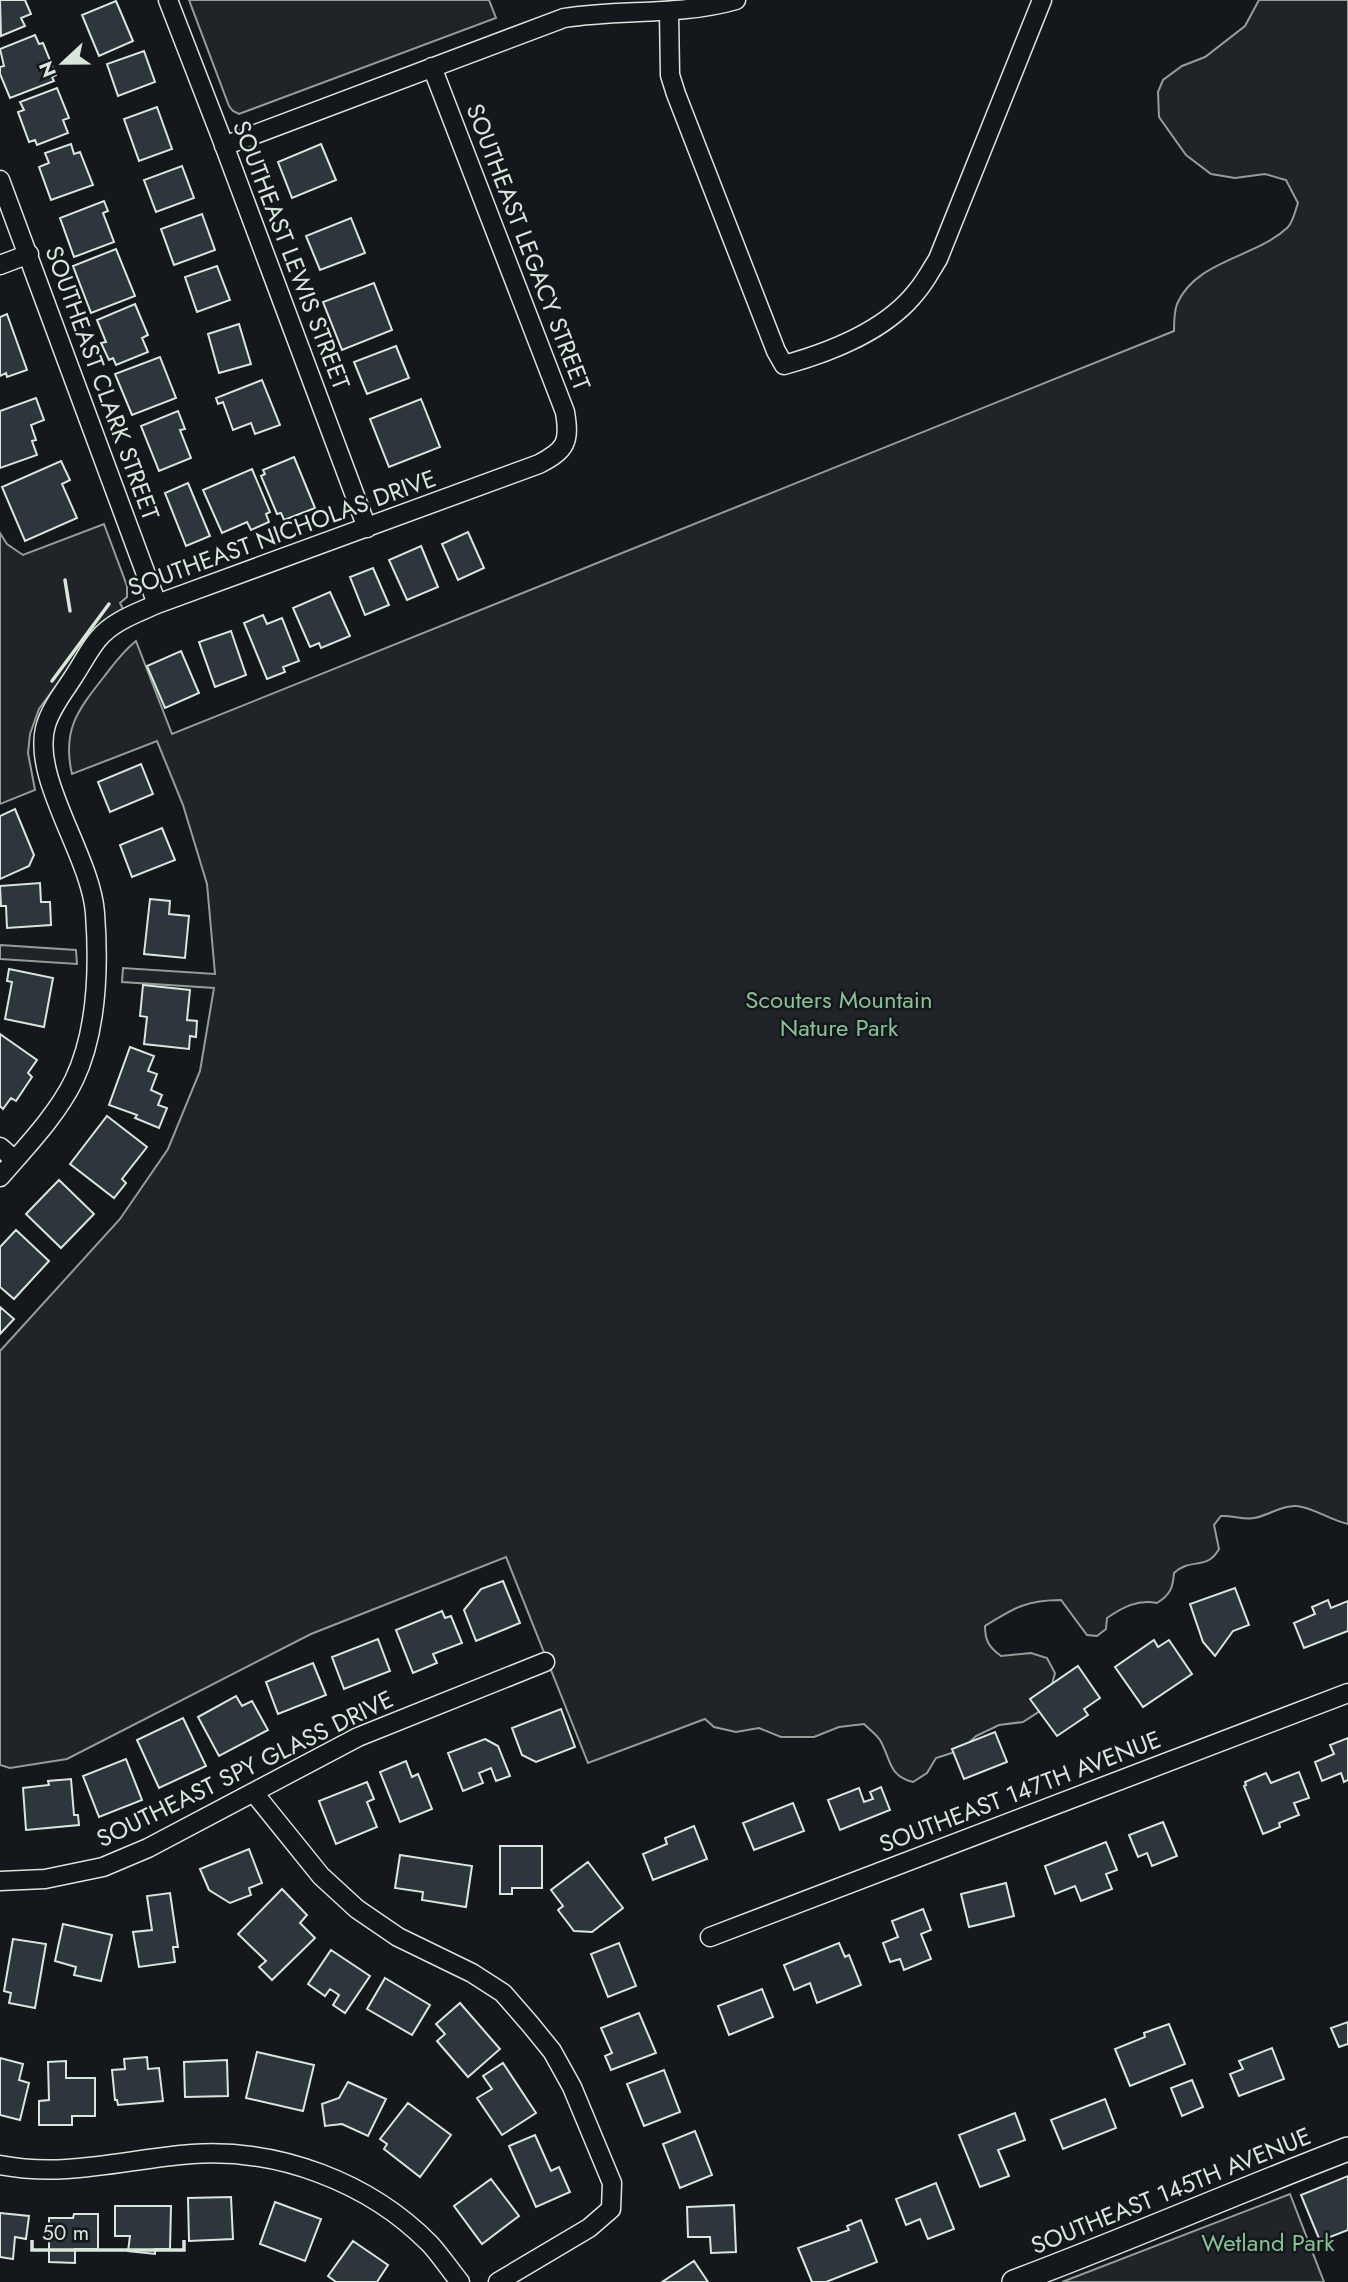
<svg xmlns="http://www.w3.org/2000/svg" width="1348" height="2282" font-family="Jost,sans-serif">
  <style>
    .green { fill: #202428; stroke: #939e99; stroke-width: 2 }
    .building { fill: #2c363c; stroke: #d8e6dc; stroke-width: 2 }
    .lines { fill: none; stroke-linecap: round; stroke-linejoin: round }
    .minor-casing { stroke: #d8e6dc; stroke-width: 21 }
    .tertiary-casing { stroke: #d8e6dc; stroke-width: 26 }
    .minor { stroke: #14181c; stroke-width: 18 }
    .tertiary { stroke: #14181c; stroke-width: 23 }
    .wall { stroke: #d8e6dc; stroke-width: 3.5 }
    .labels { text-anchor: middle; stroke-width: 5; stroke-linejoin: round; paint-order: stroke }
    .street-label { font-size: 24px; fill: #d8e6dc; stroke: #14181c }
    .park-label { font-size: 24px; fill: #8ac095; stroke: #14181c }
  </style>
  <rect width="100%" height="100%" fill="#14181c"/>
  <path class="green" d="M189 0H489L496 18 239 114 233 111 229 106Z
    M1259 0H1348V1524C1329 1520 1313 1507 1296 1506 1281 1505 1268 1516 1254 1518 1243 1520 1232 1515 1221 1516L1214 1525 1219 1549C1207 1571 1191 1557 1174 1573 1173 1588 1170 1595 1157 1603 1138 1599 1123 1607 1107 1618L1106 1629 1097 1636 1087 1635 1061 1600C1026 1600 1014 1608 985 1626 985 1641 989 1647 1001 1656L1031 1653 1047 1658 1055 1673 1046 1707 1023 1722 999 1725 976 1736 961 1750 936 1758 927 1773 913 1782C888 1776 891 1759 880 1740 876 1734 869 1729 864 1724L839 1727 814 1737H781L759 1728 736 1732 714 1727 705 1719 588 1763 506 1557 311 1634 67 1759 10 1768 0 1765V1351L120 1219 168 1149 200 1071 214 988 122 982 123 968 215 974 207 884 183 805 157 741 72 774C62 731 77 711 103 678 113 665 122 652 136 641L172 734 1174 331C1174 322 1174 312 1177 304 1196 260 1255 258 1287 228 1293 223 1295 211 1298 203L1286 180 1265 174 1235 178 1211 174 1186 155 1159 117 1158 92 1163 80 1182 66 1205 57 1245 26Z
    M104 524 127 586V597L120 603 124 611 94 634 39 709 30 734 28 753 35 790 0 804V533L7 544 23 555Z
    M0 945 76 950 77 964 0 959Z
    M1290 2194 1324 2282H1062Z"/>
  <path class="building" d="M0 0H25L31 14 21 18 25 26 1 36Z
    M116 1 133 41 99 56 82 15Z
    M35 35 39 44 43 43 56 75 52 77 54 81 10 98 0 74V67L4 66 0 49Z
    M144 51 155 82 118 96 107 64Z
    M57 88 69 118 63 120 68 133 37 145 35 140 29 142 18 112 24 110 20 102Z
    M157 107 172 149 139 161 124 119Z
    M71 144 74 154 80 152 93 185 51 200 39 167 49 163 45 153Z
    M321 144 336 180 292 198 278 162Z
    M182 166 194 198 156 212 144 180Z
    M104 201 108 211 103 213 114 242 74 257 60 218Z
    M202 214 215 250 174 265 161 229Z
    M351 218 365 253 320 270 306 236Z
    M116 249 135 296 91 313 73 266Z
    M217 266 230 300 197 312 185 277Z
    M374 283 392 330 342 350 323 302Z
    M135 304 148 335 142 338 148 352 116 365 113 358 109 360 101 343 106 342 97 320Z
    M7 314 27 370 7 377 6 373 0 376V317Z
    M239 324 251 364 219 373 208 334Z
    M396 346 409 378 367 394 354 362Z
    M160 357 176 398 132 415 115 374Z
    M262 380 280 425 255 434 251 423 233 430 223 402 218 404 216 398Z
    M36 398 44 420 31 425 36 440 32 441 37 455 0 468V411Z
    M421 399 440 447 389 467 370 419Z
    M178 411 185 429 180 430 191 458 159 471 141 426Z
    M294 457 315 508 284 520 281 513 277 514 261 476 265 474 263 470Z
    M61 461 70 480 62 484 77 518 25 541 2 487Z
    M252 469 270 512 266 514 269 522 251 530 247 522 222 533 203 490Z
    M188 483 210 536 186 546 165 493Z
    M468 532 484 568 458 580 442 544Z
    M421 546 438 587 407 600 389 560Z
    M373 568 389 605 365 615 350 577Z
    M330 592 350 636 321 648 319 643 310 647 293 608Z
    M263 615 267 624 282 618 299 661 283 667 285 672 267 679 244 623Z
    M231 631 246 675 215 687 199 642Z
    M181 651 199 693 165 708 147 666Z
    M141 764 153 794 110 812 98 782Z
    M15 809 34 855 29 866 0 879V816Z
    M162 828 175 860 132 877 120 845Z
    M40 883 41 902H50L51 925 7 928 6 906H1L0 886Z
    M150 899 170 901 169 914 189 916 185 958 144 954Z
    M9 969 53 978 44 1027 5 1019 12 982 7 981Z
    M143 985 190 990 187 1020 197 1021 196 1037 190 1036 189 1049 144 1044 147 1017 140 1016Z
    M0 1034 37 1060 28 1073 32 1077 16 1101 11 1098 3 1109 0 1106Z
    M130 1047 154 1056 148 1071 157 1074 151 1090 162 1095 158 1105 167 1108 159 1128 135 1118 137 1115 109 1105Z
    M107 1116 147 1147 122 1179 126 1183 114 1198 70 1164Z
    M59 1180 94 1214 61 1248 26 1214Z
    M16 1230 49 1261 14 1299 0 1287V1247Z
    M0 1307 14 1319 0 1334Z
    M503 1581 520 1623 476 1641 464 1610 481 1589Z
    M1235 1588 1249 1625 1233 1631 1215 1656 1203 1642 1190 1604Z
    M1328 1600 1331 1608 1348 1601V1631L1304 1648 1294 1623 1315 1614 1312 1607Z
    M442 1611 445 1618 451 1616 462 1643 433 1654 437 1663 413 1673 396 1630Z
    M378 1639 390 1671 344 1689 332 1657Z
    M1154 1640 1158 1647 1169 1640 1192 1674 1143 1707 1115 1667Z
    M313 1663 326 1695 278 1714 266 1682Z
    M1078 1666 1100 1698 1084 1709 1088 1715 1057 1736 1030 1699Z
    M236 1696 242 1706 252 1701 268 1730 219 1756 198 1717Z
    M561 1709 575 1747 536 1762 522 1755 512 1728Z
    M183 1718 206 1766 159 1788 137 1740Z
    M995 1732 1007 1762 964 1779 952 1749Z
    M1348 1738V1780L1344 1782 1341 1773 1322 1781 1315 1762 1334 1754 1330 1745Z
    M485 1739 498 1746 510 1776 496 1781 491 1768 479 1773 483 1783 463 1791 448 1753Z
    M126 1759 142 1800 99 1817 83 1776Z
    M406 1761 412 1777 418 1774 432 1809 400 1822 380 1772Z
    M1299 1772 1309 1798 1294 1803 1299 1815 1279 1823 1280 1827 1263 1834 1244 1786 1246 1785 1245 1782 1266 1773 1271 1783Z
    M71 1779 74 1815H78L79 1825 26 1830 23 1788 49 1785 48 1781Z
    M367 1782 374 1799 367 1802 377 1827 336 1844 319 1801Z
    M881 1787 890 1810 840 1830 828 1800 859 1788 864 1802 873 1799 870 1792Z
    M793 1803 804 1831 754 1850 743 1823Z
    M1163 1822 1177 1856 1152 1866 1147 1853 1138 1857 1129 1835Z
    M694 1826 707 1859 653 1880 643 1854 667 1844 665 1838Z
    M1106 1842 1117 1870 1106 1874 1112 1889 1081 1901 1075 1886 1055 1894 1045 1866Z
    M500 1846H542V1888H512V1894H500Z
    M249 1849 262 1883 249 1888 251 1895 230 1903 209 1890 200 1869Z
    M400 1855 472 1866 466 1907 422 1900 423 1892 395 1888Z
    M588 1862 623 1908 592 1932 574 1931 558 1910 563 1906 551 1890Z
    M1006 1883 1014 1916 969 1927 961 1894Z
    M282 1889 307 1915 300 1923 315 1938 272 1980 259 1967 266 1961 238 1934Z
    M170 1893 178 1947H173L175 1962 139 1967 133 1932 152 1930 147 1896Z
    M923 1909 931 1930 921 1934 931 1959 904 1970 900 1959 890 1962 883 1943 898 1937 892 1921Z
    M63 1924 112 1935 101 1981 74 1975 76 1967 55 1961Z
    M13 1939 46 1944 35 2008 9 2003 11 1993 4 1991Z
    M619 1943 636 1986 608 1997 591 1954Z
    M839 1943 845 1957 849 1955 861 1985 817 2003 810 1983 794 1990 784 1965Z
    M331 1950 370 1976 345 2013 333 2005 339 1995 330 1989 325 1996 308 1984Z
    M385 1978 430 2005 412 2035 367 2009Z
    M762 1989 773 2017 729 2035 718 2006Z
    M460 2003 500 2049 468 2077 437 2041 445 2034 436 2024Z
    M639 2013 656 2053 611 2070 605 2056 612 2053 601 2028Z
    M1348 2022V2044L1339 2047 1331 2028Z
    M1169 2024 1185 2064 1130 2086 1115 2049 1145 2037 1144 2033Z
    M1272 2048 1284 2079 1239 2096 1230 2074 1243 2069 1239 2061Z
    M257 2052 314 2065 303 2111 246 2098Z
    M147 2057 148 2069 159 2068 163 2101 118 2105 117 2100H115L112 2070 125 2069 124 2059Z
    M0 2058 23 2064 19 2080 29 2083 20 2120 0 2115Z
    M227 2060 228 2096 185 2097 184 2062Z
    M66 2061V2078H95V2116H72V2125H39V2101L49 2100 48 2062Z
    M503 2063 536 2113 502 2135 477 2098 492 2089 483 2076Z
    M664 2070 680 2112 644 2126 627 2084Z
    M1192 2080 1203 2107 1182 2116 1171 2088Z
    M348 2082 386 2099 368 2136 342 2124 325 2126 322 2104 339 2098Z
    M1105 2099 1116 2128 1063 2149 1051 2120Z
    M408 2103 451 2135 420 2177 384 2149 387 2144 380 2139Z
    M1015 2113 1025 2140 998 2150 1009 2176 980 2187 959 2135Z
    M695 2131 712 2175 680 2188 663 2144Z
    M535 2135 551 2171 559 2167 570 2192 536 2207 509 2146Z
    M1348 2176V2230L1320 2241 1301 2195Z
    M491 2179 519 2216 482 2244 454 2206Z
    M936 2183 954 2229 928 2239 920 2219 906 2225 896 2199Z
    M231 2197 233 2239 189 2241 188 2198Z
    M275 2202 321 2219 305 2261 260 2244Z
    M734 2205 736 2252 711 2253 710 2237H688L687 2207Z
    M115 2206H171L170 2249H155V2254L128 2251 130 2236H115Z
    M0 2213 29 2216 26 2239 15 2237 13 2259 0 2257Z
    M74 2214H98V2249H75V2263L49 2262V2218H73Z
    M861 2220 877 2262 826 2282H812L798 2248 849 2230 847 2226Z
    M353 2241 388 2265 377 2282H336L328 2276Z
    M694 2261 708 2282H662Z"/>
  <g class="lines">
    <g class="minor-casing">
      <path id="minor" d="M168 0 221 137 367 528
        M669 12 670 75 676 94 776 351 784 365C831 352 886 331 917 291 925 282 931 270 938 259L1042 0
        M224 146 564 18C621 9 680 16 736 0
        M0 180 157 604
        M0 265 29 254
        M0 1147 15 1160
        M0 1177C26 1147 57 1115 74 1080 98 1030 99 967 95 913 91 856 30 777 46 725 51 708 63 693 72 679 81 666 88 651 98 639 113 621 137 613 157 604L539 464C566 450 570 442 565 412L432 67
        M254 1793 321 1876 357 1909 398 1937 472 1973 503 1993 530 2024 552 2051 572 2087 612 2183 611 2209 589 2228 498 2282
        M0 1881 45 1879 103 1867 148 1848 358 1737 545 1662
        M710 1937 1348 1693
        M0 2165C67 2178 126 2159 192 2154 278 2148 369 2182 430 2244 441 2256 450 2270 460 2282"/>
    </g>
    <g class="tertiary-casing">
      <path id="tertiary" d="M1014 2282C1126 2240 1236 2192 1348 2149"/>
    </g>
    <use href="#minor" class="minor"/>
    <use href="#tertiary" class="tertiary"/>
    <path class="wall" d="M65 580 70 611
      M52 681 109 604"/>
  </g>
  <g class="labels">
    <g class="street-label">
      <text transform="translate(528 247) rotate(69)" y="8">SOUTHEAST LEGACY STREET</text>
      <text transform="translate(291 255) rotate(69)" y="8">SOUTHEAST LEWIS STREET</text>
      <text transform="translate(102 383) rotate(70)" y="8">SOUTHEAST CLARK STREET</text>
      <text transform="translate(282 533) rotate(-20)" y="8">SOUTHEAST NICHOLAS DRIVE</text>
      <text transform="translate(245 1769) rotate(-26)" y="8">SOUTHEAST SPY GLASS DRIVE</text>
      <text transform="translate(1020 1792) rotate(-21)" y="8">SOUTHEAST 147TH AVENUE</text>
      <text transform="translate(1171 2191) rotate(-22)" y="8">SOUTHEAST 145TH AVENUE</text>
    </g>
    <g class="park-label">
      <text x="839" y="1008">Scouters Mountain<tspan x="839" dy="28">Nature Park</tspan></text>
      <text x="1268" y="2251">Wetland Park</text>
    </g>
  </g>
  <g transform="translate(63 63) rotate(248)" stroke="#14181c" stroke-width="5" paint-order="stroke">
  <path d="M0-5L12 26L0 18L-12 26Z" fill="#d8e6dc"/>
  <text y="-10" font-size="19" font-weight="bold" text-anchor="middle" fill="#d8e6dc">N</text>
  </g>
  <path d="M32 2240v10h152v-10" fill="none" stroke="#d8e6dc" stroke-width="3.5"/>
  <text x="42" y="2240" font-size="21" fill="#d8e6dc" stroke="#14181c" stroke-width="5" paint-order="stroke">50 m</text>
</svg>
